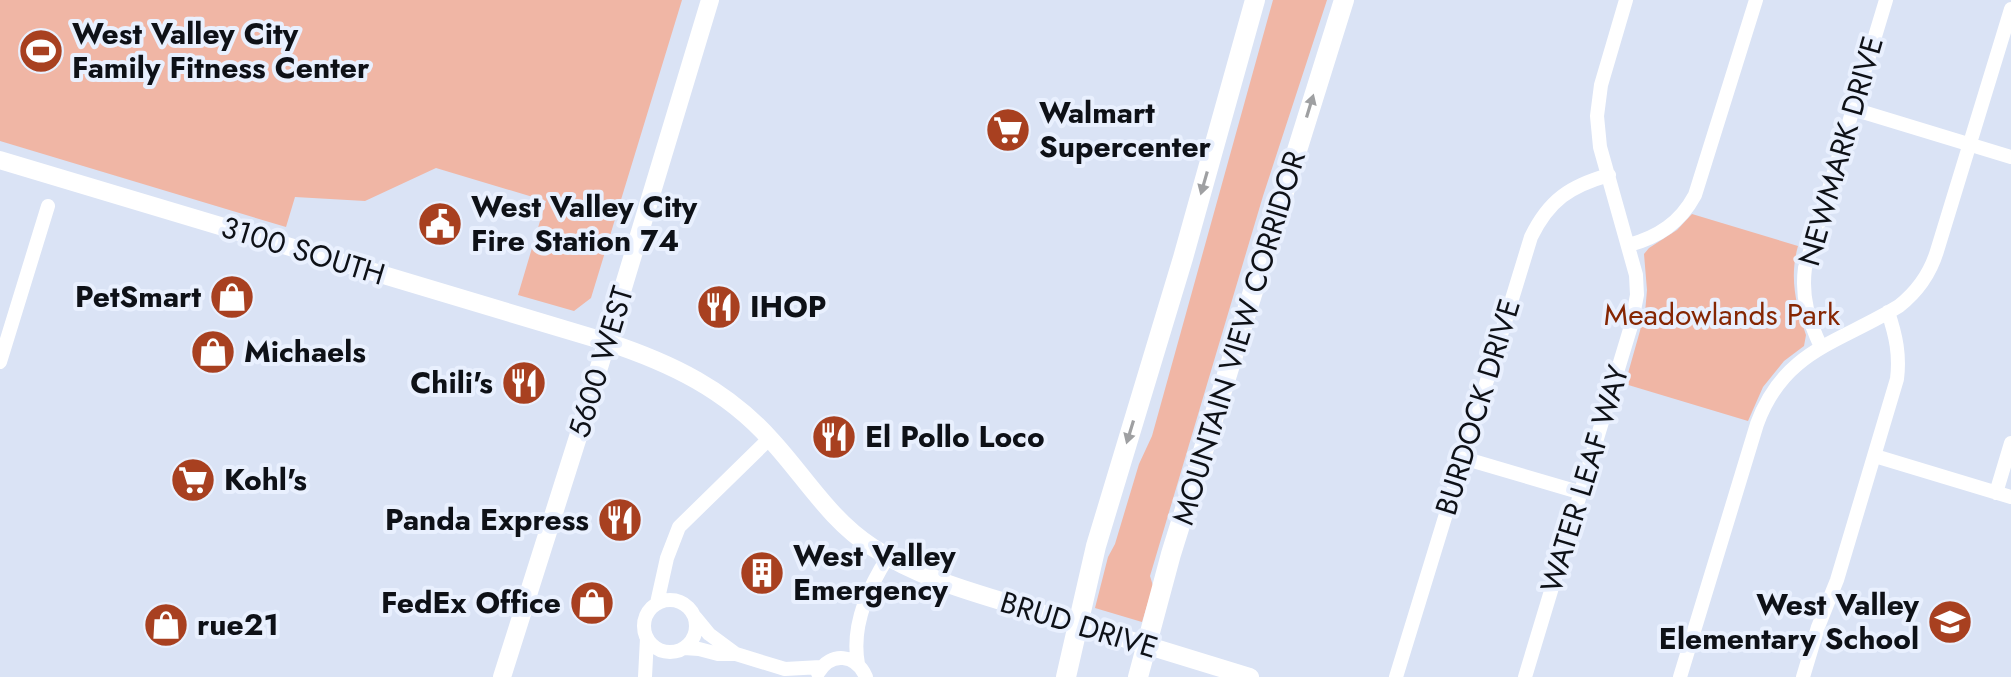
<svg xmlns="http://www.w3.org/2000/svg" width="2011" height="677" font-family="Jost,sans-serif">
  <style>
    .green { fill: #f0b6a5 }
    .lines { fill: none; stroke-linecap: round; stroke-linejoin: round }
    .minor { stroke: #fff; stroke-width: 14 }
    .major { stroke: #fff; stroke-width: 18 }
    .highway { stroke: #fff; stroke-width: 20 }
    .oneway { fill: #9fa0a2 }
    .labels { text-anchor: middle; stroke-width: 8; stroke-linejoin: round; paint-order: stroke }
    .poi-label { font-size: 30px; font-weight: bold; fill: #0e1117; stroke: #e9f0fe; text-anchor: start }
    .street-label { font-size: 30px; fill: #0e1117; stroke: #e9f0fe }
    .park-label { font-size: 30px; fill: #852603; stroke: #e9f0fe }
  </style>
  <rect width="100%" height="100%" fill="#dae3f5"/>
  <path class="green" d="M0 0H682L591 298 574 311 518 295 546 201 436 168 365 201 295 197 286 227 0 141Z
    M1273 0H1327L1263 196 1150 576 1153 586 1142 622 1095 608 1108 557 1115 544 1139 464 1152 436Z
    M1692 214 1798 246C1789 278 1796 305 1806 335L1804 346 1784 361 1763 387 1748 421 1625 384 1645 313 1647 290 1644 254 1649 248 1677 230Z"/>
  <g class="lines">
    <path class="minor" d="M1853 109 2011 157
      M1629 245C1658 237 1680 223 1695 195L1756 0
      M1821 347C1809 321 1801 298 1805 268L1886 0
      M0 362 48 206
      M1875 456 2011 497
      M1463 458 1582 493
      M1996 493 2011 443
      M644 626a26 26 0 1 1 52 0a26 26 0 1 1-52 0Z
      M657 603 667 558 679 527 770 438
      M695 617 709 634 736 654
      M684 648 699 649 718 654H736L785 669 821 667
      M858 664C851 627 868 588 888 557
      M818 673C831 651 856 654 866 677
      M645 677 647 638
      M1396 677 1531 237C1549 200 1570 186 1609 175
      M1525 677 1631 326 1637 295 1636 275 1600 147 1597 116 1601 85 1626 0
      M1680 677 1757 424C1784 350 1839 343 1899 306 1918 291 1930 274 1937 251L2011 9
      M1803 677 1818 627 1837 580 1897 379C1900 355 1896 336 1888 312"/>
    <path class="major" d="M0 160 607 342C671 363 727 390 772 441 805 477 830 520 872 547 923 581 983 595 1041 613 1111 634 1181 656 1250 677
      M502 677 578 437 710 0"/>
    <path class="highway" d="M1066 677 1096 546 1183 258 1255 0
      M1138 677 1171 554 1344 0"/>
  </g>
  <defs><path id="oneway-solid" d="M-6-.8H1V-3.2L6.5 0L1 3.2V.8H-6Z" transform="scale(2)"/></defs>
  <g class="oneway">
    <use href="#oneway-solid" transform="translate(1310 106) rotate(-73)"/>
    <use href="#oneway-solid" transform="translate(1204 183) rotate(106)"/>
    <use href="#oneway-solid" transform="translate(1130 432) rotate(107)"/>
  </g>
  <defs>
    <g id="stadium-disc" transform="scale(2.3)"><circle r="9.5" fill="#a84020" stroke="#e9f0fe"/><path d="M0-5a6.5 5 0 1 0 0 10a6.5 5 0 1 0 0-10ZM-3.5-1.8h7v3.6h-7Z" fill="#fff"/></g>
    <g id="supermarket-disc" transform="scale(2.3)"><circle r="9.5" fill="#a84020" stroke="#e9f0fe"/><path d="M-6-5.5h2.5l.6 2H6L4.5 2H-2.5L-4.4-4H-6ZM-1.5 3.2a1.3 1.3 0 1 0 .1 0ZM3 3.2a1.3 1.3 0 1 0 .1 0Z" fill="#fff"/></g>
    <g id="civic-disc" transform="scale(2.3)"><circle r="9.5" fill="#a84020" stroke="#e9f0fe"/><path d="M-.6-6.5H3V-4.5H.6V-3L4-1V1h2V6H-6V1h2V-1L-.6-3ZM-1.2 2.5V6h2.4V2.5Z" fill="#fff"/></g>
    <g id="shop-disc" transform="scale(2.3)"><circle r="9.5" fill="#a84020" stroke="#e9f0fe"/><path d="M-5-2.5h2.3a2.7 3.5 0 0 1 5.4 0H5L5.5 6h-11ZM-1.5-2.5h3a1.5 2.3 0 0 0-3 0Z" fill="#fff"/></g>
    <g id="restaurant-disc" transform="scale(2.3)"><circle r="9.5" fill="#a84020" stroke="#e9f0fe"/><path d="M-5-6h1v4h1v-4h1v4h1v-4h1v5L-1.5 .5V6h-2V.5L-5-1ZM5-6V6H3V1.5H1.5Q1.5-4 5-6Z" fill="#fff"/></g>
    <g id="building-disc" transform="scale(2.3)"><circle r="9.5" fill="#a84020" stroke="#e9f0fe"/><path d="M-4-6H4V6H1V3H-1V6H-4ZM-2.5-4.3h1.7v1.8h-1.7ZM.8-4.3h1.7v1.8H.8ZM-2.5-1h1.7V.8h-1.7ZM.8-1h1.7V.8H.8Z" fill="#fff"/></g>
    <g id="school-disc" transform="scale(2.3)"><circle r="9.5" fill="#a84020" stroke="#e9f0fe"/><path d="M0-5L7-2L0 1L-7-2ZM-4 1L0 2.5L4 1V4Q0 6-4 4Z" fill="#fff"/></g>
  </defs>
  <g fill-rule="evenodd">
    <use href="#stadium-disc" x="41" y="51"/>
    <use href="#supermarket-disc" x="1008" y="130"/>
    <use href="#civic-disc" x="440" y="224"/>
    <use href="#shop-disc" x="232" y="297"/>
    <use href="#restaurant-disc" x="719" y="307"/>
    <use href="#shop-disc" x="213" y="352"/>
    <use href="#restaurant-disc" x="524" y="383"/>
    <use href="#restaurant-disc" x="834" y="437"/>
    <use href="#supermarket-disc" x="193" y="480"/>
    <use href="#restaurant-disc" x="620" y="520"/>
    <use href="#building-disc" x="762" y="573"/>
    <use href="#shop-disc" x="592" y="603"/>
    <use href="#school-disc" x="1950" y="622"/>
    <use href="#shop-disc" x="166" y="625"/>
  </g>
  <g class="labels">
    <g class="poi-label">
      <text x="72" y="44">West Valley City<tspan x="72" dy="34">Family Fitness Center</tspan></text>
      <text x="1039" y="123">Walmart<tspan x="1039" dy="34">Supercenter</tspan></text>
      <text x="471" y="217">West Valley City<tspan x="471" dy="34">Fire Station 74</tspan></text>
      <text x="201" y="307" text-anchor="end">PetSmart</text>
      <text x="750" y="317">IHOP</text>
      <text x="244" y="362">Michaels</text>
      <text x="493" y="393" text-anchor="end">Chili's</text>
      <text x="865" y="447">El Pollo Loco</text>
      <text x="224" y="490">Kohl's</text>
      <text x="589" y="530" text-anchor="end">Panda Express</text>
      <text x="793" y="566">West Valley<tspan x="793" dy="34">Emergency</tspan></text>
      <text x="561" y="613" text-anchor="end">FedEx Office</text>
      <text x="1919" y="615" text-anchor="end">West Valley<tspan x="1919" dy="34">Elementary School</tspan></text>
      <text x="197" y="635">rue21</text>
    </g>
    <g class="street-label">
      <text transform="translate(1841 151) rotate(-74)" y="10">NEWMARK DRIVE</text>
      <text transform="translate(303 251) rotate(17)" y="10">3100 SOUTH</text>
      <text transform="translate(1239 338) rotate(-73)" y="10">MOUNTAIN VIEW CORRIDOR</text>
      <text transform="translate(601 362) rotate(-73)" y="10">5600 WEST</text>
      <text transform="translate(1478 407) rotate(-73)" y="10">BURDOCK DRIVE</text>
      <text transform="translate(1585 479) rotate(-73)" y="10">WATER LEAF WAY</text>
      <text transform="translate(1079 625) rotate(17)" y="10">BRUD DRIVE</text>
    </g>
    <g class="park-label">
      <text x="1722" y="325">Meadowlands Park</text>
    </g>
  </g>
</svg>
